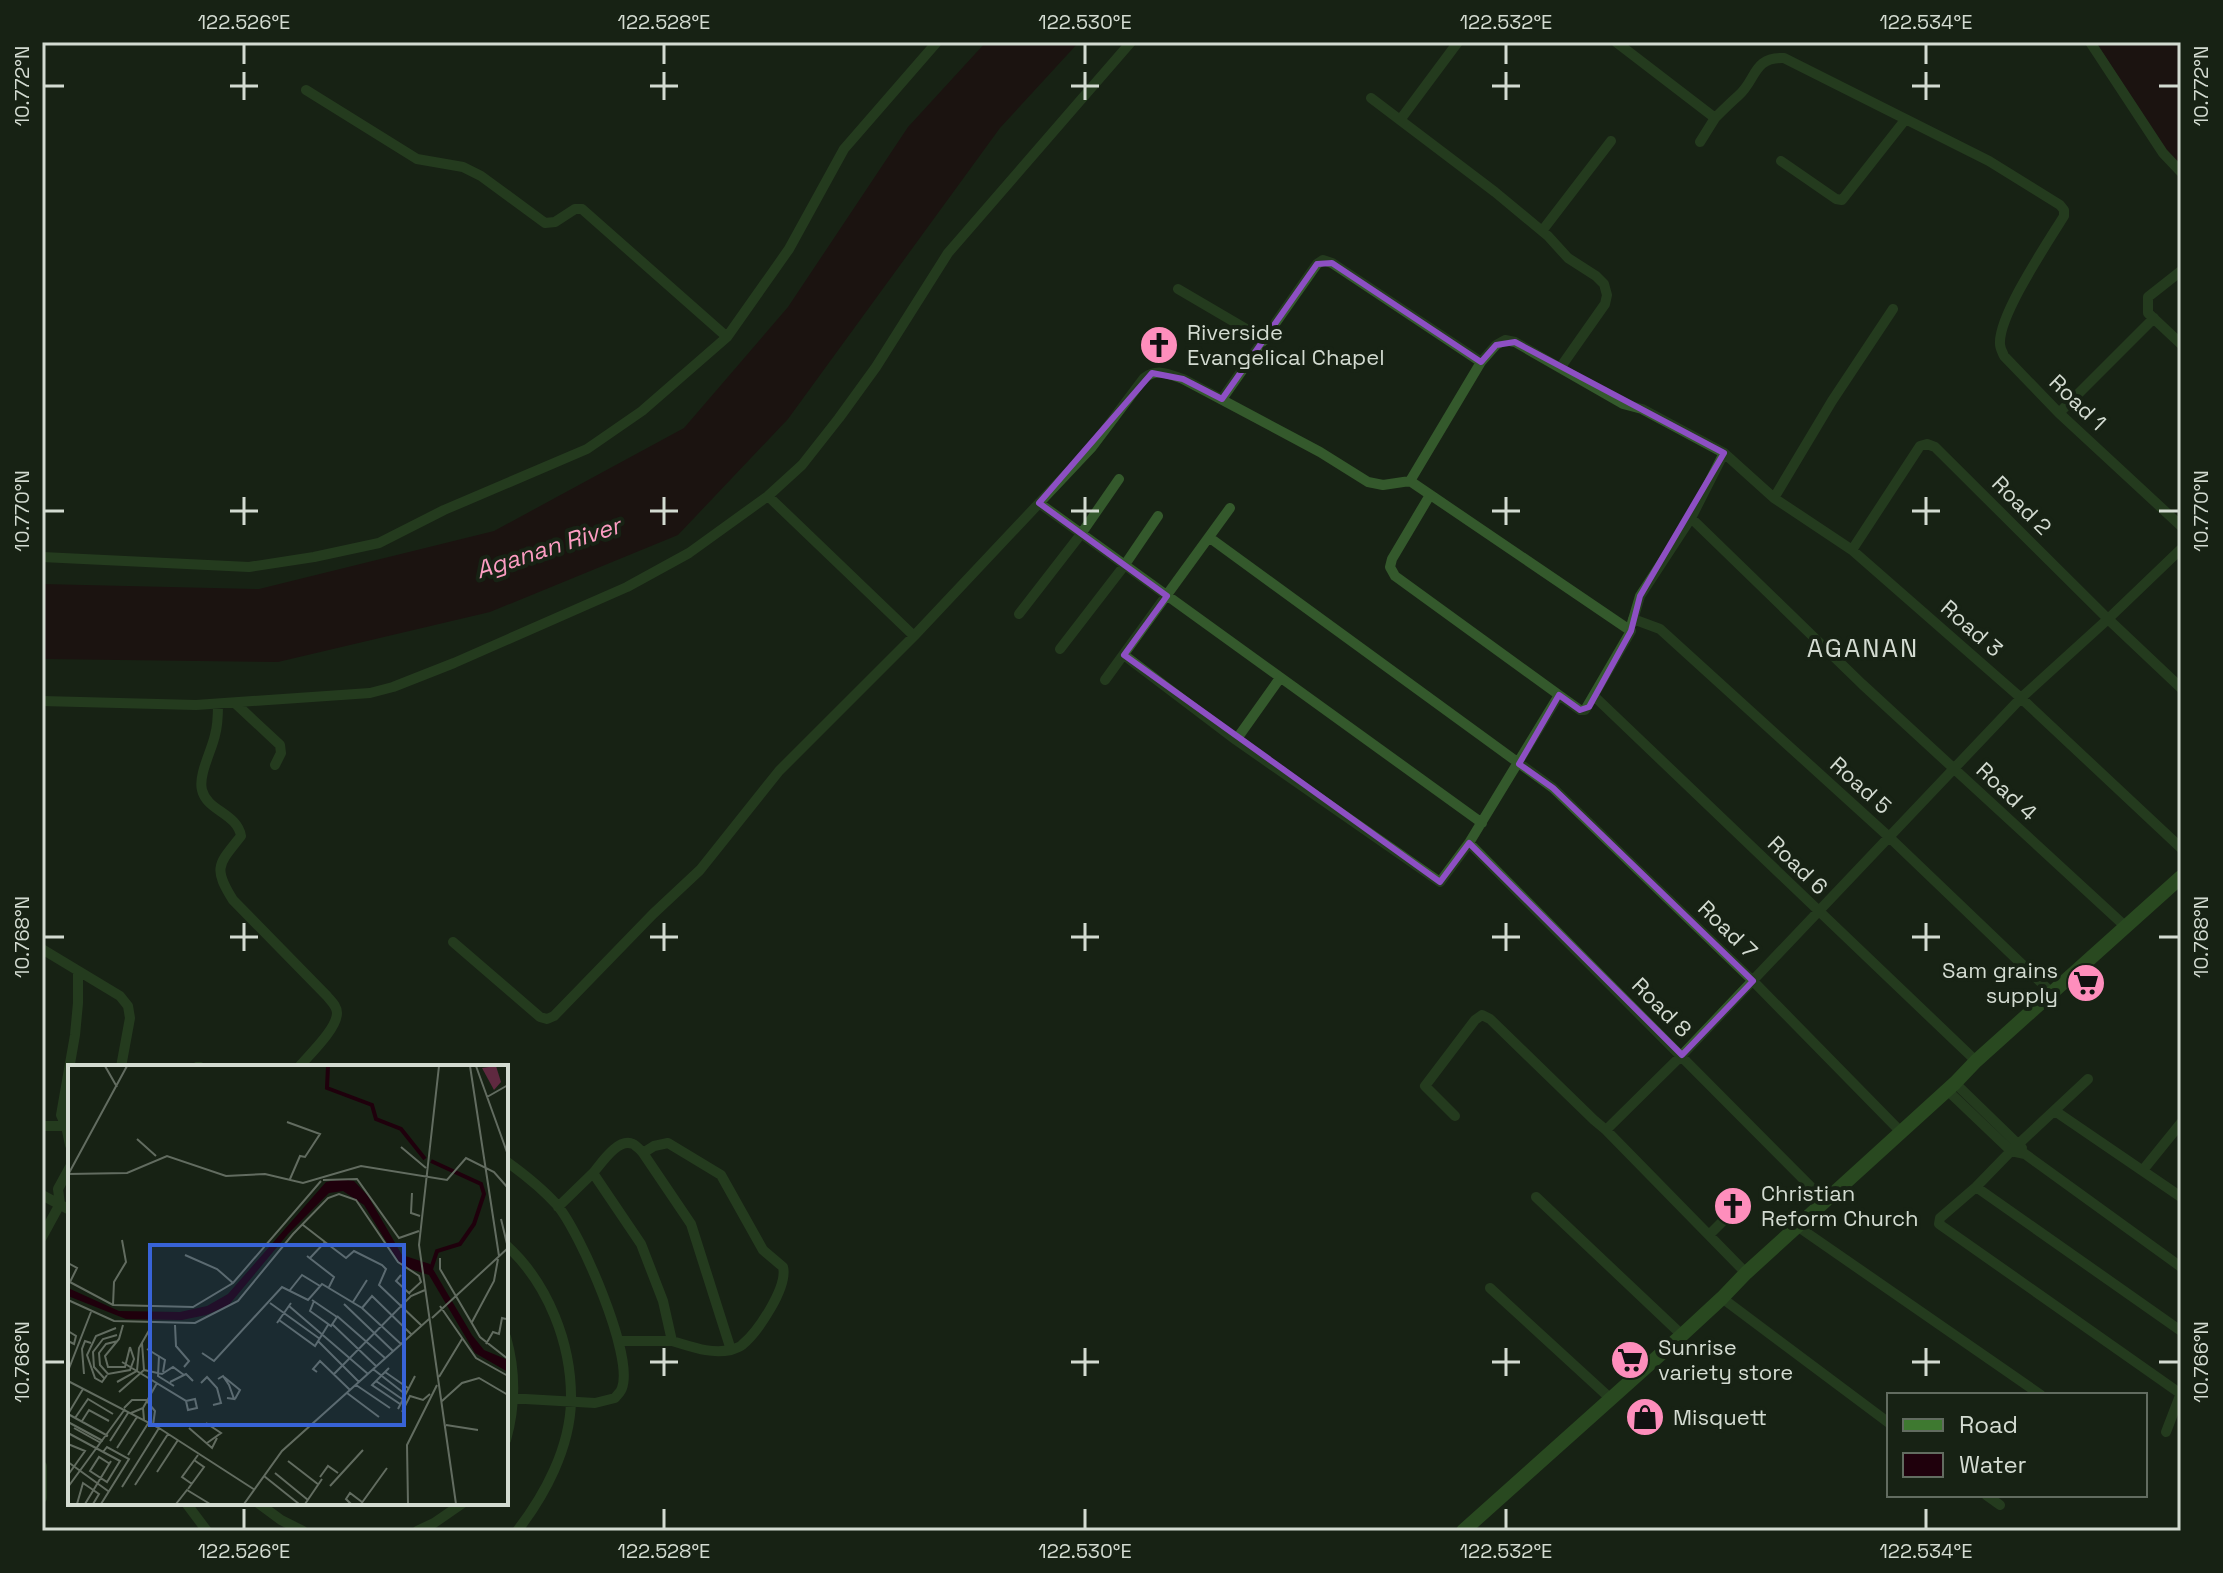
<svg xmlns="http://www.w3.org/2000/svg" width="2223" height="1573" font-family="'Space Grotesk',sans-serif">
  <style>
    .water { fill: #1f000c }
    .lines { fill: none; stroke-linecap: round; stroke-linejoin: round }
    .minor { stroke: #34592c; stroke-width: 10 }
    .secondary { stroke: #3e7930; stroke-width: 14 }
    .marked { fill: none; stroke: #8d4fc3; stroke-width: 6; stroke-linejoin: round }
    .ticks { fill: none; stroke: #d3dbd1; stroke-width: 3 }
    .labels { text-anchor: middle; stroke-width: 8; stroke-linejoin: round; paint-order: stroke }
    .poi-label { font-size: 22px; fill: #d3dbd1; stroke: #172214; text-anchor: start }
    .street-label { font-size: 22px; fill: #d3dbd1; stroke: #172214 }
    .water-label { font-size: 24px; font-style: italic; fill: #fc9dc2; stroke: #172214 }
    .quarter-label { font-size: 26px; letter-spacing: 2px; fill: #d3dbd1; stroke: #172214 }
    .inset-river { fill: none; stroke: #1f000c; stroke-width: 4 }
    .inset-road { fill: none; stroke: #626c60; stroke-width: 2 }
    .view { fill: #3863d7; fill-opacity: 0.15; stroke: #3863d7; stroke-width: 4 }
    .inset-edge { fill: none; stroke: #d3dbd1; stroke-width: 4 }
    .neatline { fill: none; stroke: #d3dbd1; stroke-width: 3 }
    .ticks-label { font-size: 20px; text-anchor: middle; fill: #d3dbd1 }
  </style>
  <rect width="100%" height="100%" fill="#172214"/>
  <path class="water" d="M986 42H1079L1000 128 788 419 678 535 490 612 278 662 42 659V584L259 589 494 531 684 428 788 307 908 127Z
    M2096 42H2176L2181 51V174Z"/>
  <g class="lines">
    <path class="minor" d="M1616 42 1715 118C1723 110 1730 103 1738 96 1757 80 1752 57 1784 58L1989 161 2060 205 2064 210V216C2048 242 1998 316 2000 344 2000 348 2002 351 2004 356L2059 413 2181 526
      M2090 42 2163 153 2181 172
      M306 90 417 159 463 167 481 176 545 223 555 222 575 209H582L727 337
      M1371 98 1495 192 1548 236 1568 258 1596 276 1604 284 1607 295 1605 304 1560 368
      M1400 120 1458 42
      M1700 142 1715 118
      M1781 161 1836 199 1842 200 1905 120
      M1542 231 1611 141
      M2181 271 2148 297V313L2181 344
      M1178 289 1265 340
      M1222 399 1317 264 1323 260 1332 263 1481 362
      M2059 413 2154 318
      M1410 481 1631 631 1585 710H1580L1559 695 1395 576 1390 567 1392 559 1430 495
      M768 496 914 636
      M1774 498 1832 401 1893 309
      M1039 503 1482 823
      M1691 518 1862 684 2126 927
      M1210 538 1553 788 1753 981 1901 1132
      M1852 550 1920 446 1927 444 1935 447 2108 619 2181 688
      M42 557 249 567 314 557 379 543 444 510 587 449 642 411 727 337 789 249 844 149 937 42
      M1019 614 1081 534 1119 479
      M1633 619 1660 629 1888 836 2052 993
      M1632 623 1640 596 1691 518 1724 453
      M1060 649 1124 566 1158 516
      M1124 655 1236 740 1440 882 1469 843 1559 695
      M1105 680 1230 508
      M1594 696 1976 1061
      M42 701 196 705 370 693 393 687 454 663 627 587 689 553 768 496 802 465 839 418 876 367 948 253 1131 42
      M235 703 280 745 281 753 275 765
      M218 704C218 714 218 725 215 735 212 750 198 775 202 790 207 811 237 813 241 836 219 864 212 867 233 900L327 996C331 1001 337 1006 337 1013 337 1029 309 1055 299 1067
      M1236 740 1280 678
      M1469 843 1825 1201
      M453 942 540 1017 547 1019 554 1016 653 914 700 870 779 771 914 636 1092 447 1144 378C1158 368 1168 374 1183 379L1320 452 1368 482 1383 485 1410 481 1481 362 1496 345 1505 340 1515 342 1623 404 1642 409 1724 453 1774 498 1852 550 2021 698 2181 848
      M42 949 120 996 128 1006 130 1018 121 1067
      M197 1067H200
      M2088 1079 2011 1151 1976 1187 1940 1218 1939 1224 2181 1394
      M1955 1083 2022 1148
      M1947 1090 2011 1151 2025 1154 2181 1267
      M2055 1111 2181 1197
      M1455 1116 1425 1086 1475 1020 1482 1015 1490 1019 1594 1120 1606 1130 1746 1273
      M42 1126H70
      M1606 1130 1682 1055 2021 698 2108 619 2181 549
      M70 1145 66 1126 61 1115 75 1035 78 1003V971
      M643 1153 654 1146 668 1143 721 1175 763 1250 783 1267C788 1287 758 1332 742 1345 740 1347 734 1349 731 1350
      M506 1161C524 1174 542 1188 557 1205 580 1232 634 1355 622 1388 621 1392 617 1395 615 1398L595 1403 506 1398
      M2143 1170 2181 1123
      M593 1173C601 1164 618 1137 633 1144 634 1144 643 1152 643 1153L691 1224 731 1350C709 1354 693 1347 672 1341
      M1976 1187 2181 1331
      M42 1195 70 1210
      M1536 1197 1682 1335
      M558 1207 593 1173 641 1244 663 1301 672 1341H620
      M1797 1226 2041 1395
      M1709 1235 1738 1206
      M42 1237 60 1204 58 1189 70 1167
      M506 1245C548 1283 572 1344 571 1401 570 1448 545 1495 517 1531
      M1490 1288 1611 1399
      M1722 1298 1889 1423
      M506 1337C516 1372 516 1404 506 1440
      M2166 1432 2181 1393
      M42 1466V1498
      M1986 1495 2000 1505
      M186 1503 207 1531
      M258 1503 281 1520 303 1531
      M417 1531 434 1523 463 1503"/>
    <path class="secondary" d="M1463 1531 1682 1335 1722 1298 1746 1273 1955 1083 1976 1061 2181 877"/>
  </g>
  <path d="M0 0H2223V1573H0ZM1332 263 1481 362 1496 345 1515 342 1724 453 1640 596 1631 631 1589 707 1580 710 1559 695 1519 764 1553 788 1753 981 1682 1055 1469 843 1440 882 1124 655 1167 596 1039 503 1152 373 1183 379 1222 399 1317 264Z" fill="#172214" fill-opacity=".55" fill-rule="evenodd"/>
  <path class="marked" d="M1332 263 1481 362 1496 345 1515 342 1724 453 1640 596 1631 631 1589 707 1580 710 1559 695 1519 764 1553 788 1753 981 1682 1055 1469 843 1440 882 1124 655 1167 596 1039 503 1152 373 1183 379 1222 399 1317 264Z"/>
  <path class="ticks" d="M244 44V64M664 44V64M1085 44V64M1506 44V64M1926 44V64M244 72V100M664 72V100M1085 72V100M1506 72V100M1926 72V100M44 86H64M230 86H258M650 86H678M1071 86H1099M1492 86H1520M1912 86H1940M2159 86H2179M244 497V525M664 497V525M1085 497V525M1506 497V525M1926 497V525M44 511H64M230 511H258M650 511H678M1071 511H1099M1492 511H1520M1912 511H1940M2159 511H2179M244 923V951M664 923V951M1085 923V951M1506 923V951M1926 923V951M44 937H64M230 937H258M650 937H678M1071 937H1099M1492 937H1520M1912 937H1940M2159 937H2179M664 1348V1376M1085 1348V1376M1506 1348V1376M1926 1348V1376M44 1362H64M650 1362H678M1071 1362H1099M1492 1362H1520M1912 1362H1940M2159 1362H2179M244 1509V1529M664 1509V1529M1085 1509V1529M1506 1509V1529M1926 1509V1529"/>
  <defs>
    <g id="church-disc" transform="scale(2)"><circle r="9.5" fill="#fe8ebc" stroke="#172214"/><path d="M-1.2-6h2.4v3.5h3.3v2.4h-3.3V6h-2.4V-.1h-3.3v-2.4h3.3Z" fill="#111"/></g>
    <g id="supermarket-disc" transform="scale(2)"><circle r="9.5" fill="#fe8ebc" stroke="#172214"/><path d="M-6-5.5h2.5l.6 2H6L4.5 2H-2.5L-4.4-4H-6ZM-1.5 3.2a1.3 1.3 0 1 0 .1 0ZM3 3.2a1.3 1.3 0 1 0 .1 0Z" fill="#111"/></g>
    <g id="shop-disc" transform="scale(2)"><circle r="9.5" fill="#fe8ebc" stroke="#172214"/><path d="M-5-2.5h2.3a2.7 3.5 0 0 1 5.4 0H5L5.5 6h-11ZM-1.5-2.5h3a1.5 2.3 0 0 0-3 0Z" fill="#111"/></g>
  </defs>
  <g fill-rule="evenodd">
    <use href="#church-disc" x="1159" y="345"/>
    <use href="#supermarket-disc" x="2086" y="983"/>
    <use href="#church-disc" x="1733" y="1206"/>
    <use href="#supermarket-disc" x="1630" y="1360"/>
    <use href="#shop-disc" x="1645" y="1417"/>
  </g>
  <g class="labels">
    <g class="poi-label">
      <text x="1187" y="340">Riverside<tspan x="1187" dy="25">Evangelical Chapel</tspan></text>
      <text x="2058" y="978" text-anchor="end">Sam grains<tspan x="2058" dy="25">supply</tspan></text>
      <text x="1761" y="1201">Christian<tspan x="1761" dy="25">Reform Church</tspan></text>
      <text x="1658" y="1355">Sunrise<tspan x="1658" dy="25">variety store</tspan></text>
      <text x="1673" y="1425">Misquett</text>
    </g>
    <g class="street-label">
      <text transform="translate(2078 402) rotate(44)" y="8">Road 1</text>
      <text transform="translate(2022 505) rotate(45)" y="8">Road 2</text>
      <text transform="translate(1972 628) rotate(41)" y="8">Road 3</text>
      <text transform="translate(1861 785) rotate(42)" y="8">Road 5</text>
      <text transform="translate(2007 791) rotate(43)" y="8">Road 4</text>
      <text transform="translate(1798 865) rotate(44)" y="8">Road 6</text>
      <text transform="translate(1728 929) rotate(44)" y="8">Road 7</text>
      <text transform="translate(1662 1007) rotate(45)" y="8">Road 8</text>
    </g>
    <g class="water-label">
      <text transform="translate(548 548) rotate(-18)" y="8">Aganan River</text>
    </g>
    <g class="quarter-label">
      <text x="1863" y="657">AGANAN</text>
    </g>
  </g>
  <g transform="translate(68 1065)">
    <rect width="440" height="440" fill="#172214"/>
    <path d="M428 1 433 17 426 25 414 3Z" fill="#5f2940"/>
    <path d="M273 114 286 116 300 131 334 190 362 199 404 270 416 285 440 295V307L407 288 361 210 333 201 296 140 275 126 261 128 220 169 160 241 138 250 114 255 58 254 0 231V223L51 246 112 247 139 241 160 229 258 117Z" fill="#1f000c"/>
    <path class="inset-river" d="M260 1 259 23 304 40 308 54 333 64 357 94M363 96 413 119 416 129 406 159 392 179 369 186 363 204"/>
    <path class="inset-road" d="M37 1 49 22M371 1 351 180 388 439M402 1 431 191M408 1 440 90M419 32 440 20M219 57 252 69 237 92 232 91 222 114M69 74 88 91M333 82 358 103M1 108 59 1M0 109 59 108 99 91 158 111 197 109 235 118 293 101 379 115 398 93 426 107 440 123M255 115 289 114 331 173 351 166M344 128 343 148 352 151M433 154 440 183M235 160 257 177M117 190 149 204 165 218M239 191 266 212 261 222M242 193 257 177 278 193 286 186 314 200 318 204 311 220 353 260M372 193V204L412 272 440 294M0 198 9 203 2 217M333 210 328 216 342 229M0 216 45 240 125 242 165 218 253 116M222 225 234 210 252 221M0 235 46 256 127 258 170 236 225 169 260 133 271 129 288 135 330 197 351 211 353 217 341 228M244 235 269 252 263 261 242 246 246 236M285 237 299 215M202 238 252 274M276 239 325 286M45 240 46 217 58 197 54 175M221 241 300 309M372 241 408 293 440 311M294 243 304 231 343 269M269 251 317 293M364 253 440 183M211 255 247 281 260 260M404 257 426 216 430 194M209 258 223 238M264 259 308 301M55 260 51 274 37 291 40 302H57L62 282M107 260 108 281 121 296 116 302M0 266 8 271 6 279 0 276M50 276 38 279 31 288 32 300 40 309 62 305 66 294 62 282M250 276 291 317M418 279 425 267 431 269 434 253 438 254M79 284 97 295 95 307M134 288 146 296 214 222 240 235 254 219 294 243 333 279M91 291 90 311 106 321M54 297 118 336 120 345 129 343 127 334 118 336M321 303 304 320 332 339M305 304 337 329M76 305 94 309 105 302 116 310M0 306 23 247M249 307 245 304 252 296 282 325M317 307 340 323M16 309 14 284 17 276 23 278M266 309 343 231 357 225M39 310 34 317 27 313 19 290 28 271 48 263M156 312 172 325 167 334M371 312 394 274M36 313 26 302 25 287 35 274 49 270M150 314 155 311 161 320 166 334 159 333M0 316 91 363 187 425M308 316 334 334M49 317 69 306 71 283 83 262M102 317 118 309 125 316M133 318 139 312 149 323 153 338 145 340M288 320 322 343M15 324 0 349 40 371M51 327 76 305 74 278M279 328 311 352M374 336 394 318 411 313 440 330M56 343 64 335H78L87 346 85 360M75 343 89 318M330 344 347 311M334 347 342 331 355 335 362 329M63 348 75 343 76 355M7 353 20 334 45 349M14 356 21 345 41 356M0 357 35 376M138 358 153 368 139 378M378 360 410 365M6 363 33 378M121 363 144 383 149 373M0 368 52 396 39 417 22 406 31 392 42 399M42 376 60 348M0 379 17 386 0 410M49 383 69 352M60 390 81 357M220 396 251 420M0 397 40 426M89 407 110 375M207 408 240 435M196 411 231 439M252 412 260 401 270 408M124 419 114 412 130 390M67 420 100 369M262 421 295 385M0 422 57 344M54 422 91 363M120 424 136 402 126 395M9 439 15 418 31 429 25 439M17 439 43 396M33 439 61 394 39 382 35 387M108 439 119 425 142 439M176 439 214 386 361 254M237 439 254 414M283 439 278 434 282 428 294 437M293 439 319 403M340 439 339 380 369 320"/>
    <path class="view" d="M82 180H336V360H82Z"/>
    <rect width="440" height="440" class="inset-edge"/>
  </g>
  <rect width="2223" height="1573" fill="none" stroke="#172214" stroke-width="88"/>
  <rect x="1887" y="1393" width="260" height="104" fill="#172214" stroke="#626c60" stroke-width="2"/>
  <rect x="1903" y="1419" width="40" height="12" fill="#3e7930" stroke="#626c60" stroke-width="2"/>
  <text x="1959" y="1433" font-size="24" fill="#d3dbd1">Road</text>
  <rect x="1903" y="1453" width="40" height="24" fill="#1f000c" stroke="#626c60" stroke-width="2"/>
  <text x="1959" y="1473" font-size="24" fill="#d3dbd1">Water</text>
  <rect x="44" y="44" width="2135" height="1485" class="neatline"/>
  <g class="ticks-label">
    <text x="244" y="29">122.526°E</text>
    <text x="664" y="29">122.528°E</text>
    <text x="1085" y="29">122.530°E</text>
    <text x="1506" y="29">122.532°E</text>
    <text x="1926" y="29">122.534°E</text>
    <text transform="translate(22 86) rotate(-90)" y="7">10.772°N</text>
    <text transform="translate(2201 86) rotate(-90)" y="7">10.772°N</text>
    <text transform="translate(22 511) rotate(-90)" y="7">10.770°N</text>
    <text transform="translate(2201 511) rotate(-90)" y="7">10.770°N</text>
    <text transform="translate(22 937) rotate(-90)" y="7">10.768°N</text>
    <text transform="translate(2201 937) rotate(-90)" y="7">10.768°N</text>
    <text transform="translate(22 1362) rotate(-90)" y="7">10.766°N</text>
    <text transform="translate(2201 1362) rotate(-90)" y="7">10.766°N</text>
    <text x="244" y="1558">122.526°E</text>
    <text x="664" y="1558">122.528°E</text>
    <text x="1085" y="1558">122.530°E</text>
    <text x="1506" y="1558">122.532°E</text>
    <text x="1926" y="1558">122.534°E</text>
  </g>
</svg>
